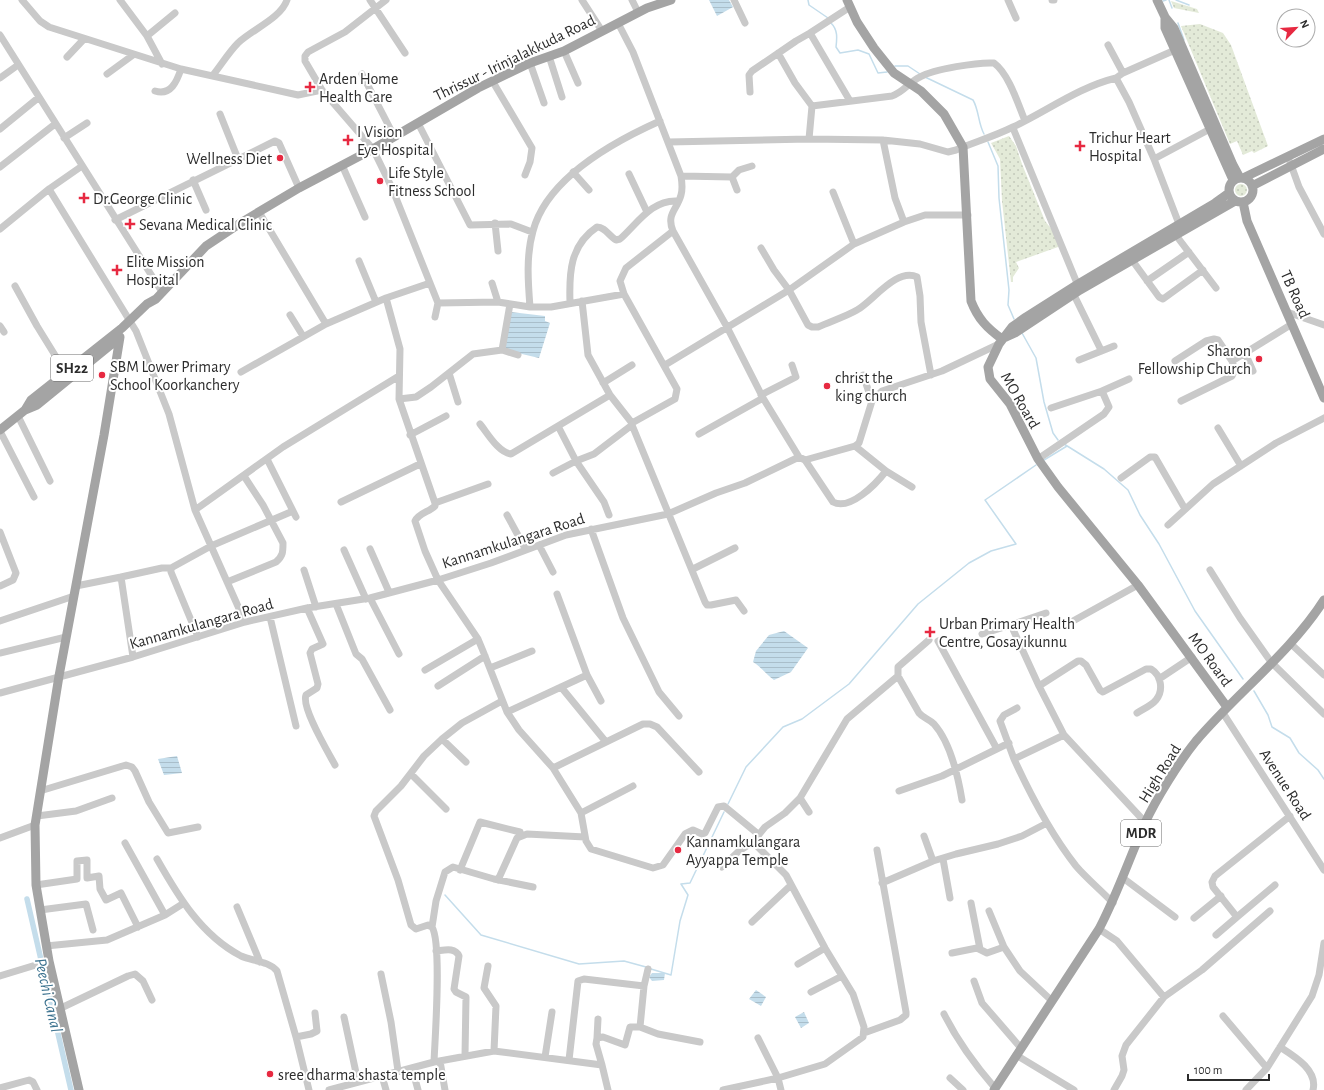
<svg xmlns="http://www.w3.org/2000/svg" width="1324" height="1090" font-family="'Alegreya Sans',sans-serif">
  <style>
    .grass { fill: url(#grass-dots) }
    .water { fill: url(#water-rules) }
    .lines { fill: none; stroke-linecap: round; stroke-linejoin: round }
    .stream { stroke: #c4ddeb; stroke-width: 1.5 }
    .canal { stroke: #c4ddeb; stroke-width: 5.5 }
    .minor { stroke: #c9c9c9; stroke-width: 7 }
    .major { stroke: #a4a4a4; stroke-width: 9 }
    .poi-dot { fill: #e72941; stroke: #fff; stroke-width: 1.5 }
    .labels { text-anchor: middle; stroke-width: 4; stroke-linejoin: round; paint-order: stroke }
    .shield { fill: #fff; stroke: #6b6b6b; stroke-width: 1 }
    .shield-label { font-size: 15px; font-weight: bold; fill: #2c2c2c }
    .street-label { font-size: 16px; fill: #2c2c2c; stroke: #fff }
    .poi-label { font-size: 16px; fill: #2c2c2c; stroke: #fff; text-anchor: start }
    .water-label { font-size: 17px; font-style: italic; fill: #3a718e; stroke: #fff }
  </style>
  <defs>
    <pattern id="grass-dots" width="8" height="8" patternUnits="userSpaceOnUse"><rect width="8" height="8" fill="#e3ead8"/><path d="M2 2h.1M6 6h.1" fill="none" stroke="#c3c9ba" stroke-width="1.8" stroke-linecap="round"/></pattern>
    <pattern id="water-rules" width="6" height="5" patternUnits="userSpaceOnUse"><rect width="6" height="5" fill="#c4ddeb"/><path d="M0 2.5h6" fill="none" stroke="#a9beca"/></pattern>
  </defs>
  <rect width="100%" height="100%" fill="#fff"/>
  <path class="grass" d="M1171 1 1197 9 1199 13 1174 8Z
    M1200 24 1223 33 1231 45 1268 146 1254 153 1252 151 1243 155 1237 141 1230 144 1181 26Z
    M1009 136 1016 146 1022 164 1045 221 1053 231 1058 243V247L1016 262 1019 268 1013 277V282H1011L1002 201 1000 159 991 143Z
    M1235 190a6 6 0 1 1 12 0a6 6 0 1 1-12 0Z"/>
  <path class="water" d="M709 0H729L733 7 717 16Z
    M511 312 545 316V321L550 323 539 358 505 350Z
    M784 631 808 648 791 672 774 680C766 674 761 667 753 662L756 651 769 635Z
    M177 756 182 773 164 775 158 759Z
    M652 973H665L664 980 652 981 649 977Z
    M756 990 766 997 761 1006 749 999Z
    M804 1012 809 1023 801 1028 795 1017Z"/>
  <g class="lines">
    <path class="stream" d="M808 0 809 5 828 18
      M1169 0 1172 8
      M1176 0 1189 5
      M1163 1 1166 0
      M831 23C838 30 837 38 836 47L840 53 858 50 869 54 878 73 887 72
      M1178 23 1184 40
      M895 66H908L920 74
      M925 77 973 100C979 110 978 123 984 134
      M988 142 998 166 999 198 1009 290 1008 305 1014 319
      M1022 333 1036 358 1044 402 1053 433 1058 440
      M1064 444 1104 469 1128 490 1140 515 1159 544 1195 611 1243 679
      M1044 460 1067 446
      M1254 691 1268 715 1272 727 1290 738 1299 753 1318 770 1324 779
      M728 804 746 767 783 727 802 719 849 684 918 604 969 563 991 551 1016 544 985 500 1036 465
      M445 895 481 935 579 964 624 961 646 967
      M651 969 671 975 680 921 688 895 681 884 690 883 724 812"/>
    <path class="canal" d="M27 899 71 1090"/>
    <path class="minor" d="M22 0 40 21 49 27 181 69 298 95 322 90 373 149 392 188 438 303 498 302 530 307
      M120 0 147 36 162 64
      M370 0 405 53
      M582 0 602 31
      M632 0 638 12
      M734 0 745 23
      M1008 0 1016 18
      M1052 0H1054
      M618 23 633 52 681 176C682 182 683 188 681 195 677 210 666 214 673 231L727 327 763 398 799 457 805 460 855 446 859 443 872 401 882 391 942 371 999 344
      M810 33 850 7
      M0 35 162 292
      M147 36 175 13
      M1108 45 1123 73
      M564 51 578 83
      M778 53 795 83 812 106 809 139
      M549 56 562 97
      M67 57 84 39
      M530 63 544 103
      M107 74 133 55
      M362 74 394 136
      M213 75C221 65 229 52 238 43 253 29 281 18 287 0
      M0 78 18 65
      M1116 78 1123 73 1175 50
      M493 82 532 148 530 162 525 175
      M322 90 305 61V56L308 52 345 32 386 0
      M155 91C171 96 177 81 181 69
      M750 92 749 75 752 71 796 41 810 33 850 101
      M812 106 892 96C904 92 909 82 920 77 934 69 978 62 994 63 1009 74 1018 104 1025 121
      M220 114 238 159
      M660 121C613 142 547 178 533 231 526 255 528 282 530 307H551L624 294 620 281 626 268 673 231
      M418 123 470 225 511 224 532 232
      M1013 128 1079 288
      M0 129 38 98
      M64 138 87 123
      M883 140 895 198 904 222
      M669 142 809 139 883 140 920 144 948 152 956 150C975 142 995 136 1013 127 1047 111 1079 87 1116 78L1129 102 1154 159 1179 224
      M1154 159 1210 129
      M1290 162 1299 187 1324 234
      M342 165 365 217
      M82 166 49 189 136 331 169 414 195 510 245 622
      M0 167 55 124
      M573 172 589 190
      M629 174 647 212
      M681 176 732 177 737 190
      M732 177 739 170 752 166
      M193 180 206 210
      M833 192 854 244
      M259 212 326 324 386 298 400 349 399 399 435 503V506C429 512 419 513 415 521L425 551 438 580 478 639 483 651 507 712 519 730 553 768 581 813 586 841 591 849 653 868 663 865 685 834 693 830 702 834 705 833 718 807 724 806 758 834
      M115 220 275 141 279 143 299 188
      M495 223 498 251
      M0 229 49 189
      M1175 234 1216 288
      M761 248 774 270 789 290 808 325 812 327H818C831 321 845 317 857 310 872 302 897 267 917 277L920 296 921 322 931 375
      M1132 260 1159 297 1163 299 1203 270
      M359 261 376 302
      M1147 281 1189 252
      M492 283 498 302
      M15 286 37 326 66 373
      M624 294 677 389 675 399 632 423V425L705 602 707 605H711L736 600 744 611
      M1074 295 1101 350
      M386 298 430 283
      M582 301 588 355 610 395
      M570 302C569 273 570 245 597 227 605 227 609 236 616 240L620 239C637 224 652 199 678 201
      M1287 312 1324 325
      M290 315 303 336
      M435 317 438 303
      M0 326 4 332
      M502 350 510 304
      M1245 353 1253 371
      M1079 360 1114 346
      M1175 361 1206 341 1214 339 1218 340 1232 361
      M665 365 789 290 854 244 904 222 925 215H968
      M241 372 326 324
      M449 373 458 402
      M863 375 872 401
      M603 383 632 365
      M1102 391 1129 379
      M761 395 796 377 792 365
      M399 399 416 397 431 387 473 354 502 350 518 355
      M1181 401 1232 376 1235 370 1232 361 1292 324
      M18 416 50 481
      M480 424C488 434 498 452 511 454L610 395 632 423
      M558 426 576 461 594 454 632 425
      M1218 428 1241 466
      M0 431 34 497
      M699 434 763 398
      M410 435 446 416
      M855 446 886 471 912 487
      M267 459 296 517
      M1038 459 1104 414 1109 407 1102 391 1051 408
      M805 460 833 502C850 511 876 484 886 471
      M553 473 576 461 604 502 609 515
      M1121 478 1150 457H1155L1185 509
      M341 502 420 464
      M435 503 488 484
      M195 510 283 447 399 376
      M507 515 526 550
      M1168 525 1213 484 1276 443 1324 418
      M591 529 623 618 659 692 679 716
      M0 532 16 573 13 580 0 586
      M539 545 553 572
      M370 549 389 592
      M344 550 366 599
      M693 569 735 548
      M304 570 316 607
      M1210 570 1240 618 1271 662 1324 714
      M121 577 162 568H171
      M227 582 276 562C283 556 283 552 283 543L263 505 244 476
      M76 586 121 577 133 657
      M557 594 587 675
      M370 598 399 654
      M336 604 356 654 362 659 390 710
      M307 608 323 644 312 649 310 653 318 684 317 688 306 695C301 707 328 752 335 765
      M270 617 296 726
      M0 621 74 596
      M1073 621 1138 585
      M1011 625 1046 613
      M982 634 1011 625 1039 686
      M198 637 171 572V568L211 546 293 511
      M929 640 898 667V676L919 713C923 718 929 719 934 724 951 743 958 776 962 800
      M938 641 997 749
      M1290 643 1324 675
      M0 653 66 637
      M490 668 532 651
      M425 670 478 639
      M1159 679 1192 657
      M438 686 485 656
      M561 687 606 742
      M0 693 133 657 245 622 307 608 370 598 438 580 491 563 566 535 668 514 716 493 745 483 799 457
      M507 712 587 675 601 701
      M1223 713 1324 870
      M1064 735 1039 686 1078 661H1081L1086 665 1100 690 1103 692 1146 669H1151C1161 675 1164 690 1156 700 1151 706 1143 709 1137 713
      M442 739 466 762
      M1014 759 1000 721 1004 715 1017 708
      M553 768 643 724H650L657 727 699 772
      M411 774 446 809
      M40 791 126 765 132 767 135 771 149 802 168 833 198 827
      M899 791 942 776 1009 743
      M800 798 809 812
      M581 813 633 786
      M37 816 76 811 112 798
      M924 836 933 861 956 854 998 844 1022 836 1047 823
      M0 838 35 825
      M125 843 165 915
      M157 859C178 896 201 935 241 956 252 961 269 961 277 971L296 1037 309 1090
      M943 859 950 898
      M722 867 739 851 753 842
      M460 870 480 822 520 832
      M1123 878 1175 917
      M498 880 517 838 527 834 585 837
      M882 883 933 861
      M36 885 77 879V861L87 860V878L99 876 100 889 106 900 121 893 138 927
      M1275 885 1237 917 1213 887 1212 882 1215 876 1290 816
      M971 903 980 949
      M1113 903C1101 890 1087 879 1076 866 1050 833 1031 796 1014 759L1064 735 1145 822
      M237 907 260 962
      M40 910 86 904 93 930
      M989 911 1004 947
      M1194 918 1221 896
      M752 922 791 885
      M432 927 436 901 445 872 453 867 494 879 533 887
      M1099 929 1117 941 1164 997 1202 970 1270 911
      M1216 935 1237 917
      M46 946 107 940 165 915 184 903
      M436 951C445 950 455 947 459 956L454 989 456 992 466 997 465 1056
      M952 953 977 948 987 953 1004 947 1020 971 1052 1001
      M798 964 825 948
      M488 966 484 988 496 1006 494 1051
      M381 974 391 1022 398 1071
      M0 976 49 961
      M974 981 982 1003 1021 1048
      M811 992 842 976
      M59 1009 128 976 135 974 143 981 152 1000
      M944 1014C958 1042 975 1065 995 1088
      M1223 1016 1267 1068
      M344 1017 358 1082
      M640 1027 658 1034 700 1042
      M864 1033 900 1020 906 1015V1012L877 850
      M296 1037 311 1034 317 1031 315 1013
      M597 1038 598 1019
      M758 1038 778 1078 781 1090
      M1280 1047C1294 1056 1318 1070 1313 1090
      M1016 1055 1074 1090
      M545 1057 552 1012
      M569 1060 578 981 584 979 644 986
      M440 1061 445 1090
      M434 1062C435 1038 442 943 432 927L428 925 416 929 411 925 398 880 374 816 376 811 401 786 424 756 442 739 462 723 502 701
      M602 1065 596 1044 597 1038 603 1037 625 1045 630 1027H640L644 986 648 969
      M412 1068 418 1090
      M382 1076 386 1090
      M950 1078 963 1090
      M0 1088 29 1080 33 1082 37 1090
      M329 1090 434 1062 494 1051 602 1065 608 1090
      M723 1090 778 1078 825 1064 863 1037 864 1027 853 994 842 976 825 948 786 875 753 842 765 827 785 813 800 798 847 719 898 676
      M1114 1090 1122 1076 1124 1070 1122 1056 1126 1045 1164 997
      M1246 1090 1267 1068 1312 996 1319 975 1324 943"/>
    <path class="major" d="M847 0 857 22 874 48 894 73 921 91 944 114 963 147 971 301C978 319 987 328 1002 339
      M1157 0 1165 17 1174 28 1233 165 1240 178
      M1165 17V28L1233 180
      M1229 190a12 12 0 1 1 24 0a12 12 0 1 1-24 0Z
      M1243 178 1324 139
      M1252 186 1324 149
      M1243 202 1247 221 1324 398
      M1004 338 1015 333 1080 290 1235 201
      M25 410 37 405 113 343
      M0 430 25 410 31 400 122 328 147 304 156 299 206 246 242 222 299 188 373 149 478 88 530 63 564 51 647 8 671 0
      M1227 707 1138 585 1058 487 1038 459 1010 404 990 379 988 367 999 344 1012 327 1026 317 1078 284 1215 203 1229 193
      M79 1090 49 961 36 885 35 825 59 676 104 435 120 337
      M994 1090 1099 929C1117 895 1129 859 1145 823 1156 799 1179 762 1196 741 1236 694 1291 652 1324 600"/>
  </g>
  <g class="poi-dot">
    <path d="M308 81h4v4h4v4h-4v4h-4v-4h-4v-4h4z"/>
    <path d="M346 134h4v4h4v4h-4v4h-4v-4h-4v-4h4z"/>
    <path d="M1078 140h4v4h4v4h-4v4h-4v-4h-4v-4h4z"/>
    <circle cx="280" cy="158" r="4"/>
    <circle cx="380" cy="181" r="4"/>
    <path d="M82 192h4v4h4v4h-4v4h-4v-4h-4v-4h4z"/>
    <path d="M128 218h4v4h4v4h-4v4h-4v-4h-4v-4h4z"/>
    <path d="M115 264h4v4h4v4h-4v4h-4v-4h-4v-4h4z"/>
    <circle cx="1259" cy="359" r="4"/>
    <circle cx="102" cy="375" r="4"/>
    <circle cx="827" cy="386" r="4"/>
    <path d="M928 626h4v4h4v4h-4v4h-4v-4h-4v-4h4z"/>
    <circle cx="678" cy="850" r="4"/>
    <circle cx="270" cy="1074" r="4"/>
  </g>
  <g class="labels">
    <g class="shield">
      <rect x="51" y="355" width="42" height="26" rx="3"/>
      <rect x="1121" y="820" width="40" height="26" rx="3"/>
    </g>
    <g class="shield-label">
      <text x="72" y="373">SH22</text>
      <text x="1141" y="838">MDR</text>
    </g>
    <g class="street-label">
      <text transform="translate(514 57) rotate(-26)" y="6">Thrissur - Irinjalakkuda Road</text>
      <text transform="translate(1296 294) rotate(66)" y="6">TB Road</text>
      <text transform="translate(1021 400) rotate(60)" y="6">MO Roard</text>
      <text transform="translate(513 540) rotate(-18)" y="6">Kannamkulangara Road</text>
      <text transform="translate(201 623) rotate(-16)" y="6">Kannamkulangara Road</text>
      <text transform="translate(1211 659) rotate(54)" y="6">MO Roard</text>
      <text transform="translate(1159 773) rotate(-58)" y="6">High Road</text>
      <text transform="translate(1286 784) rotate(57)" y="6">Avenue Road</text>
    </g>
    <g class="poi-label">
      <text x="319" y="84">Arden Home<tspan x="319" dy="18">Health Care</tspan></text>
      <text x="357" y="137">I Vision<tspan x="357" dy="18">Eye Hospital</tspan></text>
      <text x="1089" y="143">Trichur Heart<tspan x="1089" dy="18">Hospital</tspan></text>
      <text x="272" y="164" text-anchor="end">Wellness Diet</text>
      <text x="388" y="178">Life Style<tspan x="388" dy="18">Fitness School</tspan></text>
      <text x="93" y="204">Dr.George Clinic</text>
      <text x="139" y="230">Sevana Medical Clinic</text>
      <text x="126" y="267">Elite Mission<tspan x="126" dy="18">Hospital</tspan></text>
      <text x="1251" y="356" text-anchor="end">Sharon<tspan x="1251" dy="18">Fellowship Church</tspan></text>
      <text x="110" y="372">SBM Lower Primary<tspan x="110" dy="18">School Koorkanchery</tspan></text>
      <text x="835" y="383">christ the<tspan x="835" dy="18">king church</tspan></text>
      <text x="939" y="629">Urban Primary Health<tspan x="939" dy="18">Centre, Gosayikunnu</tspan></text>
      <text x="686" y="847">Kannamkulangara<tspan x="686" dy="18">Ayyappa Temple</tspan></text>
      <text x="278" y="1080">sree dharma shasta temple</text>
    </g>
    <g class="water-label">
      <text transform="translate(49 995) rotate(77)" y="6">Peechi Canal</text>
    </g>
  </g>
  <g transform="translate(1296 28) rotate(65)"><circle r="19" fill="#ffffff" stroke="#ababab"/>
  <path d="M0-3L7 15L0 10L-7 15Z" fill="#e72941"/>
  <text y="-6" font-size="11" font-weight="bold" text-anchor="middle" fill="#2c2c2c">N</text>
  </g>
  <path d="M1188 1074v6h81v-6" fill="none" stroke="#2c2c2c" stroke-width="2"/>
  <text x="1194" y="1074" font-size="12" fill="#2c2c2c" stroke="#ffffff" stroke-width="3" paint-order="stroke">100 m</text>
</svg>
